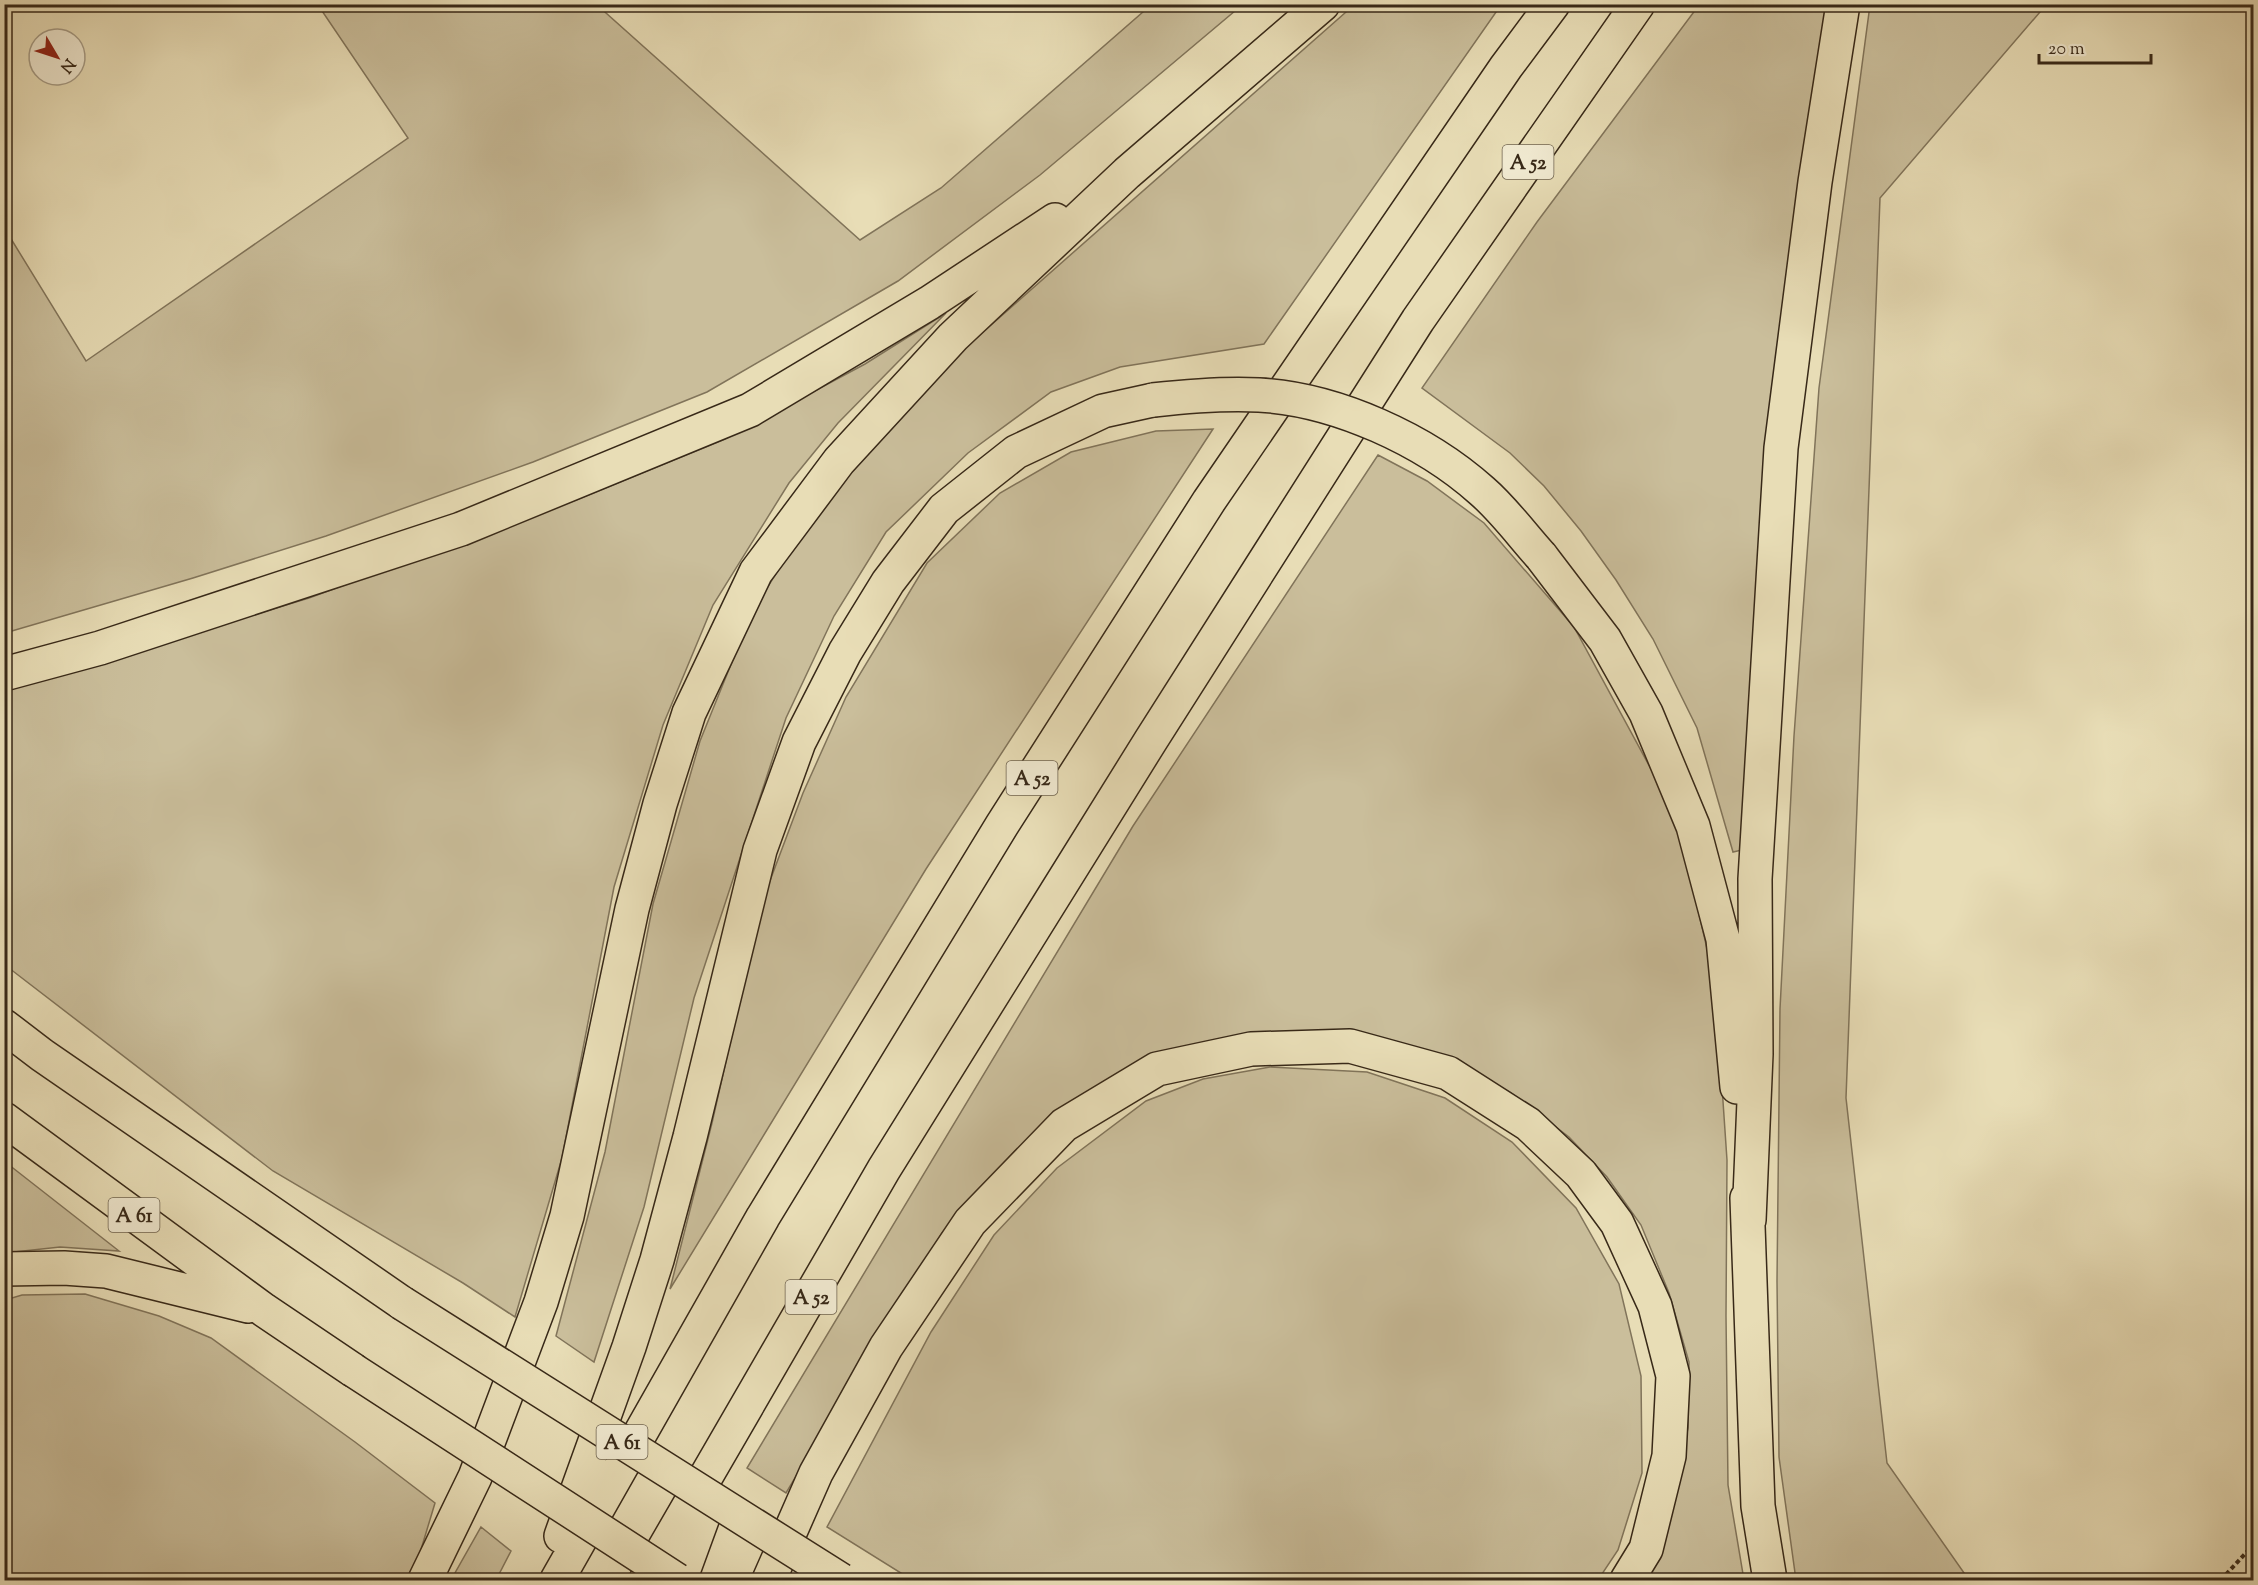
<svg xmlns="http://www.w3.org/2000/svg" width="2258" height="1585" font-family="'Sorts Mill Goudy',serif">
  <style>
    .green { fill: #cabe9b; stroke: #81745a; stroke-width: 1.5 }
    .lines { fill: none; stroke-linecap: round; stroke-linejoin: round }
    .highway-casing { stroke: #382918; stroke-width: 36 }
    .path { stroke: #382918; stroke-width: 4; stroke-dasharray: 4.5 3; stroke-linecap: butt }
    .highway { stroke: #e8ddb6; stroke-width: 33 }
    .highway-bridge-casing { stroke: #382918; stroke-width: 36; stroke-linecap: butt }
    .highway-bridge { stroke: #e8ddb6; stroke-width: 33 }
    .labels { text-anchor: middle; stroke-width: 4.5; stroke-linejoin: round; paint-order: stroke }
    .shield { fill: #f0e9d0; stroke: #6f634f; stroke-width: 1.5 }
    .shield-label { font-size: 20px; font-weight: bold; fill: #382918 }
  </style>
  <rect width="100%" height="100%" fill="#e8ddb6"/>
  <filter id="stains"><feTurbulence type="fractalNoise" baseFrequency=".00333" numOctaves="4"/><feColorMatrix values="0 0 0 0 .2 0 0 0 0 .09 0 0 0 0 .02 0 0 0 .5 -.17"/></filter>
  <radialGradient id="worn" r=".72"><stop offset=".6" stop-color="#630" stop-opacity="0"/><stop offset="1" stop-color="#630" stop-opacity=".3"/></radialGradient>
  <path class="green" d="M318 5H597L860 240 941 188 1151 5H1242L1040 175 898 281 707 392 533 462 326 536 193 578 5 633V229L86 361 408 138Z
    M1354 5H1501L1264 344 1120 367 1051 392 968 453 886 532 834 616 786 718 694 998 644 1207 594 1362 556 1336 605 1152 653 904 700 741 753 610 833 484 941 369Z
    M1699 5H1830L1742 850 1733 852 1697 728 1653 639 1616 580 1581 531 1544 486 1510 453 1422 388 1537 222Z
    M1870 5H2046L1880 198 1846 1098 1887 1463 1969 1580H1796L1779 1457 1777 1281 1780 1009 1794 736 1819 388Z
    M946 313 838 423 789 483 713 605 663 725 614 887 562 1158 515 1317 463 1283 273 1171 5 965 4 691 309 598 576 500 725 439 865 364Z
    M1213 429 926 869 670 1289 712 1123 762 902 803 793 846 697 927 563 1000 493 1071 452 1156 431Z
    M1378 455 1427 481 1484 523 1574 627 1677 817 1715 984 1727 1160 1726 1316 1728 1485 1744 1580H1644L1662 1548 1688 1428 1689 1362 1669 1293 1641 1225 1607 1177 1569 1137 1511 1093 1446 1056 1356 1031 1081 1099 1015 1151 942 1233 786 1493 747 1468 1133 826Z
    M1270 1067 1367 1072 1445 1098 1512 1142 1576 1208 1619 1284 1641 1376 1642 1473 1618 1550 1598 1580H912L827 1527 931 1332 994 1235 1057 1168 1146 1101 1203 1079Z
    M4 1161 119 1251 60 1247 5 1253Z
    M85 1294 159 1316 211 1338 355 1442 435 1503 413 1576 410 1580H5V1300L22 1295Z
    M481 1527 511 1551 496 1580H451Z"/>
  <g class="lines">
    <g class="highway-casing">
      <path id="highway" d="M1541 556 1605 640 1646 713 1693 826 1723 939 1737 1087
        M4 674 100 648 461 529 750 410 929 303 1055 220
        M4 1026 42 1055 402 1303
        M4 1119 264 1310 353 1370
        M1747 1198 1758 1506 1770 1580
        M1749 1220 1756 1054 1755 879 1781 448 1815 182 1843 4
        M4 1269 64 1268 106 1271 248 1306
        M561 1536 629 1347 657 1260 690 1137 760 850 799 742 845 652 888 582 944 509 1016 452 1103 411 1153 400
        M425 1580 475 1477 541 1302 567 1216 632 909 660 804 689 713 756 572 839 461 953 337 1127 173 1323 4
        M557 1580 763 1217 1002 825 1209 501 1506 67 1553 4
        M646 1580 884 1169 1151 740 1418 320 1638 4
        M680 1580 707 1506
        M769 1580 816 1473 886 1347 970 1222 1064 1125 1157 1069 1251 1049 1350 1046 1448 1073 1528 1124 1581 1174 1617 1223 1655 1306 1673 1376 1669 1456 1646 1549 1627 1580"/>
    </g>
    <path class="path" d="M2221 1580 2254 1544"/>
    <use href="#highway" class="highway"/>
    <g class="highway-bridge-casing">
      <path id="highway-bridge" d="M1153 400C1189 396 1223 393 1259 395 1336 399 1425 440 1482 491 1504 510 1522 535 1541 556
        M402 1303 841 1580
        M353 1370 677 1580"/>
    </g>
    <use href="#highway-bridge" class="highway-bridge"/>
  </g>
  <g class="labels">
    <g class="shield">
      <rect x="1502.5" y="145" width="51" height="34" rx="4.5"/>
      <rect x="1006.5" y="761" width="51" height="34" rx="4.5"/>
      <rect x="108.5" y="1198" width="51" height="34" rx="4.5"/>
      <rect x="785.5" y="1280" width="51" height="34" rx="4.5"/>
      <rect x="596.5" y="1425" width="51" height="34" rx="4.5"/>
    </g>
    <g class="shield-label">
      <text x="1528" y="169">A 52</text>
      <text x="1032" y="785">A 52</text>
      <text x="134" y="1222">A 61</text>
      <text x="811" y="1304">A 52</text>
      <text x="622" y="1449">A 61</text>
    </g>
  </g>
  <rect width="2258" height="1585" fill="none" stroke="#e8ddb6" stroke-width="24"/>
  <rect x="6" y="6" width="2246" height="1573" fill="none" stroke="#382918" stroke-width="3"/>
  <rect x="12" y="12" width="2234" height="1561" fill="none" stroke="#382918" stroke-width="1.5"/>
  <g transform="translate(57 57) rotate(129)"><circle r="28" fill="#f0e9d0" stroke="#a69c86" stroke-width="1.5"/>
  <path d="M0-4.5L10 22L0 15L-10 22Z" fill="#8f2418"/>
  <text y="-9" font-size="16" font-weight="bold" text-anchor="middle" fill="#382918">N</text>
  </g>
  <path d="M2039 54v9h112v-9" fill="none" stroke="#382918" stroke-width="3"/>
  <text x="2048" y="54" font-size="18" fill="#382918" stroke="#f0e9d0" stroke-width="4.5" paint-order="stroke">20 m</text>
  <rect width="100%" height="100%" filter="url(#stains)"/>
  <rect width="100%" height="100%" fill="url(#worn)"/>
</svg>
